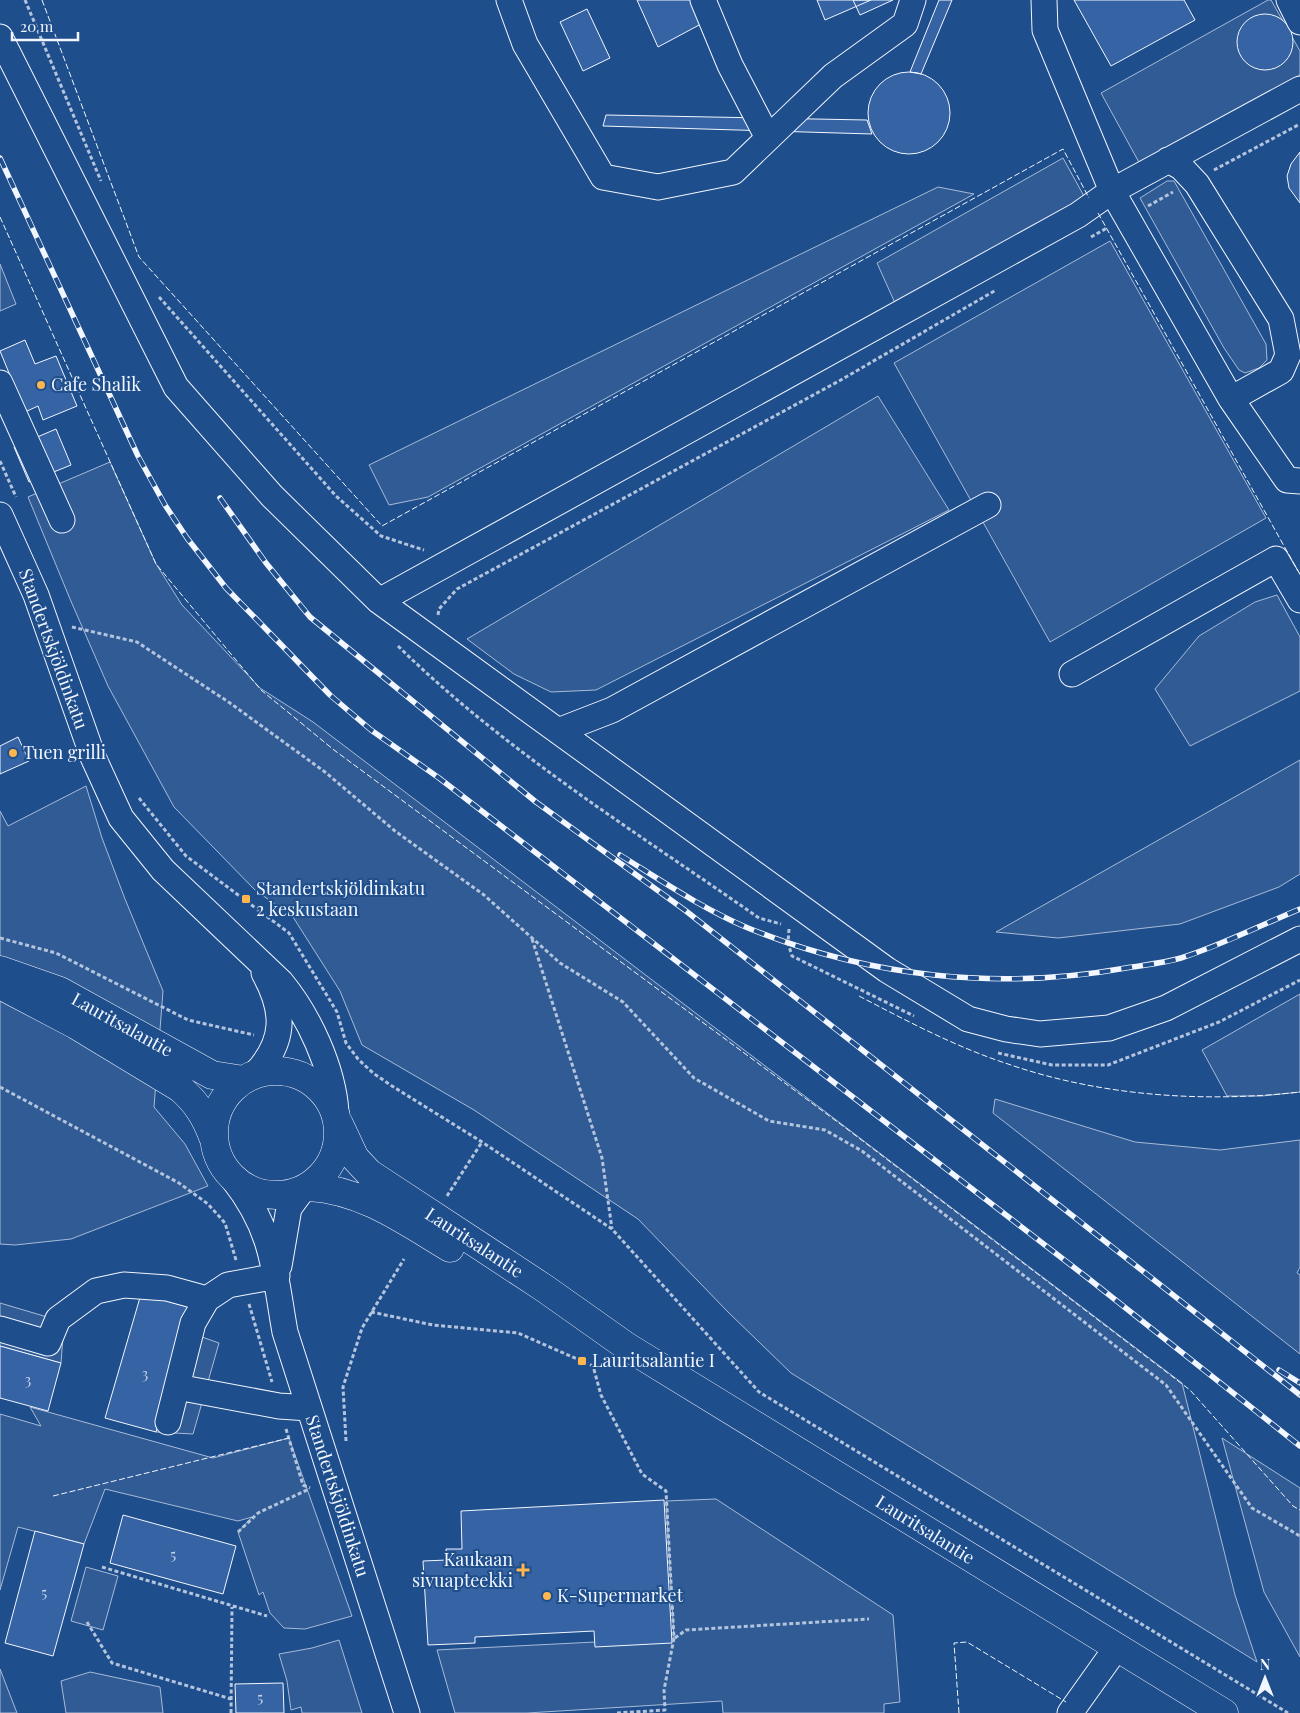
<svg xmlns="http://www.w3.org/2000/svg" width="1300" height="1713" font-family="'Playfair Display',serif">
  <style>
    .built { fill: #305b95; stroke: #a8bbd7 }
    .building { fill: #3563a3; stroke: #f2f6ff }
    .lines { fill: none; stroke-linecap: round; stroke-linejoin: round }
    .minor-casing { stroke: #f2f6ff; stroke-width: 27 }
    .major-casing { stroke: #f2f6ff; stroke-width: 29 }
    .path { stroke: #b3c4dc; stroke-width: 3; stroke-dasharray: 4 2.5; stroke-linecap: butt }
    .minor { stroke: #1f4e8c; stroke-width: 25 }
    .major { stroke: #1f4e8c; stroke-width: 28 }
    .rail-casing { stroke: #f2f6ff; stroke-width: 5.5 }
    .rail { stroke: #1f4e8c; stroke-width: 4; stroke-dasharray: 11; stroke-linecap: butt }
    .fence { stroke: #f2f6ff; stroke-width: 1; stroke-dasharray: 6 2.5; stroke-linecap: butt }
    .poi-dot { fill: #ffb74d; stroke: #1f4e8c; stroke-width: 2 }
    .labels { text-anchor: middle; stroke-width: 4; stroke-linejoin: round; paint-order: stroke }
    .number-label { font-size: 15px; fill: #c3d1e8 }
    .poi-label { font-size: 18px; fill: #f2f6ff; stroke: #1f4e8c; text-anchor: start }
    .street-label { font-size: 18px; fill: #f2f6ff; stroke: #1f4e8c }
  </style>
  <rect width="100%" height="100%" fill="#1f4e8c"/>
  <path class="built" d="M1268 0H1271L1300 51V75L1141 166 1101 93Z
    M1063 158 1085 198 895 303 877 263Z
    M1167 181H1174L1266 344 1267 360 1259 368 1245 373 1239 370 1224 348 1140 198Z
    M938 187 974 194 428 497 389 505 369 465Z
    M1110 241 1266 518 1050 642 894 363Z
    M0 264 16 304 0 311Z
    M878 396 949 510 596 690 551 692 514 674 467 639Z
    M110 462 156 564 182 605 260 688 313 722 1182 1383 1235 1595 1257 1662 791 1373 728 1312 638 1219 474 1110 362 1045 340 991 293 917 255 890 174 807 108 686 70 599 28 497Z
    M1277 595 1300 637V691L1190 746 1155 689 1199 636 1255 602Z
    M1300 760V874L1279 887 1180 924 1058 938 996 932Z
    M86 786 102 838 125 899 163 991 154 1107 185 1144 208 1186 71 1239 15 1245 0 1244V811L8 826Z
    M1300 994V1092L1262 1096H1227L1202 1050Z
    M995 1099 1135 1142 1220 1150 1300 1140V1267L1297 1273 1300 1275V1354L993 1113Z
    M0 1303 64 1322 61 1363 0 1346Z
    M185 1331 219 1343 193 1434 156 1432Z
    M30 1407 213 1458 289 1438 352 1616 305 1629 284 1628 270 1613 263 1592 259 1595 238 1532 252 1517 238 1521 105 1489 84 1544 18 1527 0 1590V1414L41 1426Z
    M1222 1438 1300 1488V1657L1264 1592Z
    M716 1499 893 1615 900 1702 884 1704V1713H723L722 1701 527 1713H455L437 1650 674 1638 666 1501Z
    M86 1567 118 1576 103 1630 71 1621Z
    M339 1640 362 1713H302L301 1707 291 1710 287 1681 279 1654 312 1648Z
    M0 1669 17 1713H0Z
    M90 1672 160 1687 163 1713H66L61 1681Z"/>
  <path class="building" d="M637 0H690L701 24 658 47Z
    M817 0H871L825 20Z
    M853 0H893L860 15Z
    M939 0H952L921 74 910 72Z
    M1074 0H1184L1195 20 1111 66Z
    M587 9 610 58 583 71 560 22Z
    M1237 42a28 28 0 1 1 56 0a28 28 0 1 1-56 0Z
    M868 113a41 41 0 1 1 82 0a41 41 0 1 1-82 0Z
    M606 115 867 120 872 134 603 126Z
    M1300 152V203L1289 188 1287 176 1291 164Z
    M25 340 35 364 56 356 77 406 43 420 38 406 25 412 0 351Z
    M56 429 71 465 29 482 14 447Z
    M18 737 29 761 0 774V746Z
    M141 1294 192 1308 156 1432 105 1418Z
    M0 1346 61 1363 48 1411 0 1398Z
    M664 1500 672 1643 595 1647 594 1631 475 1637V1643L428 1645 423 1561 447 1560 446 1549H462L461 1511Z
    M123 1515 236 1546 223 1594 110 1563Z
    M35 1531 84 1544 53 1656 5 1643Z
    M283 1683 284 1713H236L235 1684Z"/>
  <g class="lines">
    <g class="minor-casing">
      <path id="minor" d="M509 0 525 44 603 177 658 187 733 172 833 76 905 24 913 0
        M703 0 730 65 768 138
        M1289 0 1300 22
        M0 37 176 387 272 496 379 601 887 970 968 1019 1006 1029 1040 1034 1109 1028 1166 1008 1300 939
        M1300 89 1112 191 1231 399 1287 480 1300 481
        M1168 160 1181 167 1197 184 1281 319 1288 355 1281 371 1231 399
        M0 383 62 520
        M0 515 36 595 93 757 121 818 163 870 281 982C309 1016 333 1068 336 1112
        M379 601 1078 215 1112 191 1045 30 1044 0
        M1072 674 1276 559 1300 600
        M558 731 612 710 988 505
        M255 1074C286 1041 285 1011 264 973
        M233 1179C274 1231 274 1270 285 1332L407 1713
        M279 1266 289 1208 303 1189
        M0 1329 48 1343 58 1319 96 1291 124 1285 167 1288 207 1299
        M177 1387 279 1406 309 1408
        M168 1422 193 1323 207 1299 228 1285 277 1276
        M1070 1713 1117 1647"/>
    </g>
    <g class="major-casing">
      <path id="major" d="M0 970 60 991 212 1075 244 1080
        M0 985 76 1025 180 1088C197 1103 205 1116 213 1137
        M214 1133a62 62 0 1 1 124 0a62 62 0 1 1-124 0Z
        M339 1124 355 1158 369 1173 544 1288 626 1346 1224 1713
        M309 1187C363 1190 405 1221 450 1248"/>
    </g>
    <path class="path" d="M25 0 101 181
      M1214 170 1300 124
      M1148 206 1173 192
      M1091 237 1107 228
      M159 297 336 496 381 536 424 550
      M0 461 16 497
      M438 615 439 609 457 589 839 381 996 290
      M72 627 137 642 230 703 325 772 395 831 484 895 560 963 623 1002 694 1078 769 1121 825 1130 862 1151 1166 1385 1252 1508 1300 1536
      M398 646C505 751 636 832 759 918L781 924
      M139 798 186 856 289 933 337 1012 346 1043 358 1059 373 1073 392 1086 482 1142 612 1229 759 1392 1288 1713
      M789 929 788 943 792 956 914 1016
      M0 938 56 953 188 1020 254 1035
      M532 939 602 1158 612 1229
      M998 1053 1052 1065H1108L1219 1022 1300 980
      M0 1087 179 1183 208 1204 225 1223 236 1260
      M447 1196 482 1142
      M249 1304 272 1382
      M371 1312 433 1325 518 1333 593 1366 601 1395 642 1474 666 1491 674 1638 664 1690 665 1710 617 1713
      M286 1429 303 1485 310 1488
      M346 1441 343 1387 362 1328 404 1259
      M238 1532 258 1513 309 1489
      M102 1567 267 1616
      M87 1622 112 1663 231 1699
      M675 1638 686 1630 869 1619
      M231 1713 232 1607"/>
    <use href="#minor" class="minor"/>
    <use href="#major" class="major"/>
    <g class="rail-casing">
      <path id="rail" d="M0 158 138 456 165 505 187 538 226 588 330 695 371 730 439 778 1089 1279 1300 1446
        M220 498 266 563 310 617 536 802 686 911 1300 1395
        M620 855C662 881 703 909 748 928 868 977 998 991 1126 968 1144 965 1164 963 1181 958 1222 945 1261 925 1300 909
        M1279 1370 1300 1383"/>
    </g>
    <use href="#rail" class="rail"/>
    <path class="fence" d="M42 0 139 257 382 526 1063 149 1089 198
      M1098 213 1298 571
      M0 217 156 564 261 690 334 750 847 1129 1190 1390 1293 1506 1300 1510
      M859 996C907 1021 956 1047 1008 1064 1100 1096 1204 1103 1300 1092
      M53 1496 289 1438
      M959 1713 954 1643 967 1642 1066 1702"/>
  </g>
  <g class="poi-dot">
    <circle cx="41" cy="385" r="5"/>
    <circle cx="13" cy="753" r="5"/>
    <rect x="241" y="894" width="10" height="10" rx="2.5"/>
    <rect x="577" y="1356" width="10" height="10" rx="2.5"/>
    <path d="M520.5 1562.5h5v5h5v5h-5v5h-5v-5h-5v-5h5z"/>
    <circle cx="547" cy="1596" r="5"/>
  </g>
  <g class="labels">
    <g class="number-label">
      <text x="145" y="1379">3</text>
      <text x="28" y="1385">3</text>
      <text x="173" y="1560">5</text>
      <text x="44" y="1598">5</text>
      <text x="260" y="1703">5</text>
    </g>
    <g class="poi-label">
      <text x="51" y="391">Cafe Shalik</text>
      <text x="23" y="759">Tuen grilli</text>
      <text x="256" y="895">Standertskjöldinkatu<tspan x="256" dy="21">2 keskustaan</tspan></text>
      <text x="592" y="1367">Lauritsalantie I</text>
      <text x="513" y="1566" text-anchor="end">Kaukaan<tspan x="513" dy="21">sivuapteekki</tspan></text>
      <text x="557" y="1602">K-Supermarket</text>
    </g>
    <g class="street-label">
      <text transform="translate(53 649) rotate(70)" y="6">Standertskjöldinkatu</text>
      <text transform="translate(122 1025) rotate(29)" y="6">Lauritsalantie</text>
      <text transform="translate(474 1243) rotate(33)" y="6">Lauritsalantie</text>
      <text transform="translate(337 1496) rotate(72)" y="6">Standertskjöldinkatu</text>
      <text transform="translate(925 1530) rotate(32)" y="6">Lauritsalantie</text>
    </g>
  </g>
  <g transform="translate(1265 1678)" stroke="#1f4e8c" stroke-width="4" paint-order="stroke">
  <path d="M0-4L9 19L0 12L-9 19Z" fill="#f2f6ff"/>
  <text y="-8" font-size="14" font-weight="bold" text-anchor="middle" fill="#f2f6ff">N</text>
  </g>
  <path d="M12 32v8h66v-8" fill="none" stroke="#f2f6ff" stroke-width="2.5"/>
  <text x="20" y="32" font-size="15" fill="#f2f6ff" stroke="#1f4e8c" stroke-width="4" paint-order="stroke">20 m</text>
</svg>
